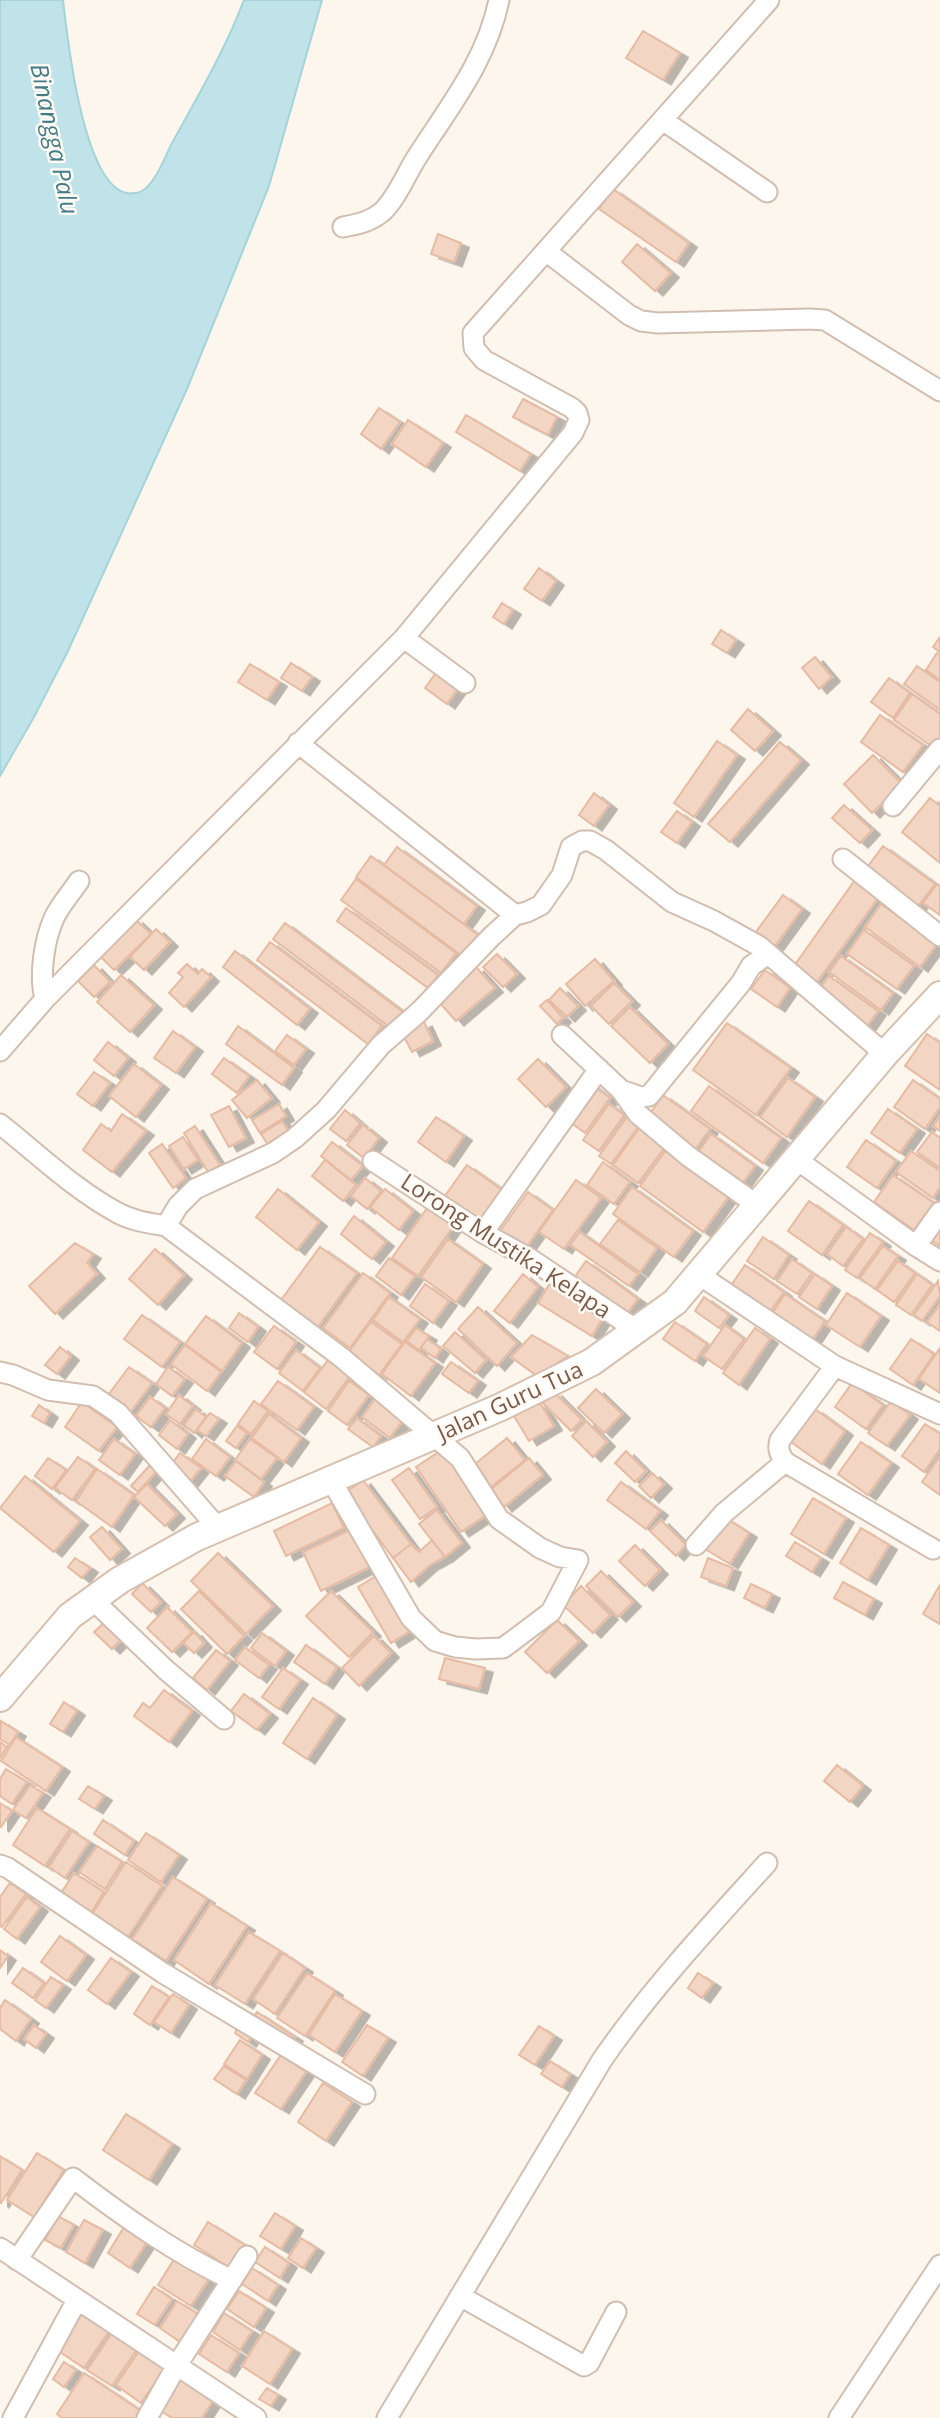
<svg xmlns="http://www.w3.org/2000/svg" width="940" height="2418" font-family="'Open Sans',sans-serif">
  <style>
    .water { fill: #bfe3e8; stroke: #a5d3da; stroke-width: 2 }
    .building { fill: #f3d5c3; stroke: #e6bba3; stroke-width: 2; filter: url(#shadow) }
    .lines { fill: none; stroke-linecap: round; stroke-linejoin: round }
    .street-casing { stroke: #d1beb0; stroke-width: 23 }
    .secondary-casing { stroke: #d6c0b0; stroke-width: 30 }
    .street { stroke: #fff; stroke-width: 19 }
    .secondary { stroke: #fff; stroke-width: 26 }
    .labels { text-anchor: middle; stroke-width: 5; stroke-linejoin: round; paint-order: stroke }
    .street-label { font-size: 23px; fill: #7a5c4d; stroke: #fffaf3 }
    .water-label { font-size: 24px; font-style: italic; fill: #437c86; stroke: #fffaf3 }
  </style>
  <defs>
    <filter id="shadow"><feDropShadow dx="8" dy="4.5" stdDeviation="0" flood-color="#0004"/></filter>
  </defs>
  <rect width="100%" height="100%" fill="#fdf6ec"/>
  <path class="water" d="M0 0H63C67 34 84 203 135 193 139 193 142 191 145 189 157 179 165 157 172 143 198 96 225 50 244 0H322L269 186 187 389 68 651 34 717 0 776Z"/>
  <path class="building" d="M643 31 680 53 663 80 626 58Z
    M613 189 689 243 676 262 599 209Z
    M438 234 461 243 454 262 431 254Z
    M637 244 671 273 655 291 622 262Z
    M523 399 557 417 548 435 513 417Z
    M379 408 400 422 381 449 361 434Z
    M466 415 531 454 520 471 456 432Z
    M408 420 443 443 426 467 392 444Z
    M539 568 556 581 542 601 524 589Z
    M502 603 513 610 504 624 493 617Z
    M721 630 736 640 727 653 712 644Z
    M940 637V652L933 647Z
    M937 653 940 655V680L926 670Z
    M815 657 832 677 819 689 802 668Z
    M291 663 312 677 302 691 281 678Z
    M250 664 279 682 267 700 238 682Z
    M917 666 940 682V710L904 684Z
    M438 670 460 686 447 704 425 688Z
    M889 678 910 693 893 718 871 702Z
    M912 694 940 714V740L934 748 894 720Z
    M748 709 773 731 755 751 731 730Z
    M880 715 923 745 903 772 861 742Z
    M717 741 737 755 694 817 674 803Z
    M780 742 801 760 730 842 708 824Z
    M873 755 902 784 872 813 844 784Z
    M594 793 609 805 594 826 579 815Z
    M930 798 940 806V863L902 832Z
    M844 805 872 830 860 843 832 818Z
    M677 811 692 822 677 843 661 832Z
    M883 846 935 884 918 906 866 869Z
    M397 847 477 906 464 924 384 865Z
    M371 856 478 935 462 956 356 877Z
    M356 879 456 953 441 973 341 900Z
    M855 880 879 897 817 982 794 966Z
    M937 884 940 886V915L923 903Z
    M783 895 802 909 775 946 756 932Z
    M881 904 937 944 920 967 865 927Z
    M346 908 438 975 428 988 337 921Z
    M135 919 151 934 114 970 99 955Z
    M285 923 404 1013 392 1029 273 939Z
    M156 929 170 942 144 970 130 957Z
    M864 930 914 966 897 989 847 954Z
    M270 942 382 1026 368 1044 257 960Z
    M235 951 310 1009 297 1025 223 967Z
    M497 954 517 974 503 987 483 967Z
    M841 956 893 993 881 1010 829 972Z
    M595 959 614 981 585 1006 566 984Z
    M187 964 198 974 202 969 211 977 184 1007 169 993 183 977 178 973Z
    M94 965 110 982 94 997 78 981Z
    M476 967 495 988 456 1021 438 1001Z
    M765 970 790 988 777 1007 751 989Z
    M121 975 154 1005 130 1032 97 1002Z
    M829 976 878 1011 866 1028 816 993Z
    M614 983 632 1001 609 1024 591 1006Z
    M560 988 578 1006 567 1017 549 1000Z
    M547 1000 563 1018 557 1024 540 1006Z
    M630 1007 668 1044 650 1063 611 1026Z
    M424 1022 433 1041 412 1052 402 1033Z
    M727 1023 791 1068 756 1115 693 1070Z
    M238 1026 294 1068 282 1085 226 1044Z
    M173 1031 195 1047 176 1073 154 1058Z
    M927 1034 940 1043V1090L905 1066Z
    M287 1035 306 1049 294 1065 275 1051Z
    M108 1042 128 1058 114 1076 94 1060Z
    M224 1058 249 1076 237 1093 212 1074Z
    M538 1059 566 1087 546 1107 518 1079Z
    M134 1064 161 1085 136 1117 109 1096Z
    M94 1072 110 1083 93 1106 77 1094Z
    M788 1078 815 1097 787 1137 760 1117Z
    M257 1080 272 1098 247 1118 232 1100Z
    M913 1080 940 1099V1107L925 1129 894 1107Z
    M591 1084 610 1098 585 1133 566 1119Z
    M709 1086 781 1138 763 1163 691 1111Z
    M663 1095 710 1129 694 1151 647 1118Z
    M279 1104 286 1116 260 1133 252 1120Z
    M609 1104 624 1115 599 1151 583 1140Z
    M229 1106 246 1138 229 1147 211 1115Z
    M888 1109 917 1129 900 1153 871 1133Z
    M345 1110 360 1123 346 1141 330 1129Z
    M122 1114 146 1131 112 1172 83 1150 101 1124 111 1131Z
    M940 1116V1131L933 1126Z
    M436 1117 464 1136 446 1162 418 1142Z
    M627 1117 639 1126 611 1164 599 1156Z
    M282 1121 291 1135 270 1148 261 1134Z
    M642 1124 668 1143 638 1183 613 1165Z
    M363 1125 379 1138 364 1158 347 1145Z
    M195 1126 220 1165 208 1172 184 1133Z
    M932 1132 940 1138V1168L917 1152Z
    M711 1134 755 1166 739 1188 695 1157Z
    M183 1137 198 1160 184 1169 169 1146Z
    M866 1140 896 1161 877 1188 847 1167Z
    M332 1142 363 1166 351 1180 321 1156Z
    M162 1144 186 1178 173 1188 149 1153Z
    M668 1147 732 1192 703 1232 640 1186Z
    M911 1151 940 1171V1187L933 1198 896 1172Z
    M325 1160 356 1185 343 1201 312 1176Z
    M603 1162 630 1182 614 1204 587 1185Z
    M467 1165 505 1192 480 1227 442 1200Z
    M893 1175 934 1203 914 1230 874 1202Z
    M365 1178 381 1191 367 1209 351 1196Z
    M576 1180 601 1198 564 1249 539 1232Z
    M632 1187 693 1231 674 1257 613 1214Z
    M278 1189 319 1222 297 1250 256 1217Z
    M385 1189 413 1211 399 1230 370 1207Z
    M528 1192 553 1210 525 1249 500 1231Z
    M809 1201 843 1225 822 1255 788 1231Z
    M430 1204 456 1223 418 1276 392 1258Z
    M354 1216 386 1242 372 1259 341 1234Z
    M618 1220 657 1248 640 1272 600 1244Z
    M846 1227 863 1239 843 1266 827 1254Z
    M940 1228V1246L931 1240Z
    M580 1232 638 1274 629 1286 570 1245Z
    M870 1233 883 1242 857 1278 845 1270Z
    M763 1237 789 1255 774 1279 747 1261Z
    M448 1239 483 1264 456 1302 421 1277Z
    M75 1243 93 1254 87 1263 97 1274 55 1314 29 1286Z
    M883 1246 898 1256 875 1289 860 1278Z
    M320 1247 357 1273 318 1327 281 1300Z
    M155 1249 184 1275 158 1305 129 1279Z
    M389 1258 415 1276 401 1295 376 1276Z
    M792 1259 812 1273 797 1294 777 1281Z
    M586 1261 638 1299 626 1315 574 1278Z
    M898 1261 915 1273 894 1302 877 1290Z
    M745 1265 784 1292 767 1316 728 1290Z
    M363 1273 390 1293 350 1348 323 1328Z
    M523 1274 538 1287 510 1323 494 1311Z
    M815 1274 832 1286 817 1309 799 1297Z
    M917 1274 932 1285 911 1315 896 1305Z
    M553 1278 607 1311 592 1336 538 1303Z
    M938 1281 940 1296 922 1321 914 1315Z
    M425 1284 449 1301 433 1323 410 1306Z
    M847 1293 881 1316 860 1347 826 1325Z
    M785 1294 825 1321 809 1345 769 1318Z
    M389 1297 420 1319 403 1342 373 1320Z
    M704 1297 729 1315 719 1328 695 1311Z
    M940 1304V1331L927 1322Z
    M478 1307 517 1343 497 1366 458 1329Z
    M239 1313 258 1327 248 1342 229 1328Z
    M142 1315 180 1342 162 1367 124 1339Z
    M206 1316 242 1343 222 1371 185 1344Z
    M371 1322 402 1344 379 1375 348 1353Z
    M675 1322 707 1344 695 1361 663 1339Z
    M725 1325 744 1339 722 1369 703 1356Z
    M274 1326 296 1342 277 1369 254 1352Z
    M416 1328 429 1336 419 1350 407 1341Z
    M755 1328 770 1339 739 1385 723 1373Z
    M455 1332 486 1360 475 1373 443 1346Z
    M532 1335 568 1356 537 1376 511 1357Z
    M427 1339 441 1349 435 1358 421 1348Z
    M911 1339 934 1354 913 1385 890 1369Z
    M405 1342 435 1363 411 1396 382 1374Z
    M185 1345 221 1372 207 1391 171 1364Z
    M60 1347 71 1356 57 1374 45 1365Z
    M940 1348V1393L919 1379Z
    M296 1350 320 1368 303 1391 279 1373Z
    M328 1360 350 1376 326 1409 304 1392Z
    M451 1362 478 1381 469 1393 442 1374Z
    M129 1367 152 1383 129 1414 106 1398Z
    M168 1367 185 1379 172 1396 156 1384Z
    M278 1381 314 1407 297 1430 261 1404Z
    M349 1381 369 1395 347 1425 328 1411Z
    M852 1383 883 1405 866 1429 835 1407Z
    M596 1389 622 1414 604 1433 578 1408Z
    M554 1392 582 1420 571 1431 543 1403Z
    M179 1395 193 1406 180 1424 166 1414Z
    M150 1397 165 1408 151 1427 136 1416Z
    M375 1399 403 1420 390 1438 362 1417Z
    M254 1401 268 1411 251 1434 238 1424Z
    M539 1401 554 1426 529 1441 514 1416Z
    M891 1401 910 1415 887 1446 868 1433Z
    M82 1402 117 1427 99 1451 65 1427Z
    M39 1405 50 1413 44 1423 32 1416Z
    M196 1409 206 1417 194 1433 184 1425Z
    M815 1409 845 1431 822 1464 791 1442Z
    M210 1413 219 1419 206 1436 197 1430Z
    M269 1414 301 1438 284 1462 252 1438Z
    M357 1418 381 1436 373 1447 348 1429Z
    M170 1420 188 1434 177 1449 159 1435Z
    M586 1421 607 1442 593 1457 572 1436Z
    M925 1424 940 1434V1449L924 1472 902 1456Z
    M237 1426 247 1433 236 1448 226 1441Z
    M507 1438 525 1460 491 1487 474 1465Z
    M114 1439 135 1454 120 1475 99 1460Z
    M206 1439 230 1457 216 1476 192 1459Z
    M250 1439 277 1458 261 1479 235 1460Z
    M861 1442 891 1463 868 1495 838 1474Z
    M443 1449 488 1514 461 1532 416 1467Z
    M626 1451 646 1471 635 1482 615 1463Z
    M180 1453 201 1468 189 1483 169 1468Z
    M940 1456V1495L922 1482Z
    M78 1457 95 1469 72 1500 55 1488Z
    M48 1458 66 1470 52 1489 35 1476Z
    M529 1458 543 1475 504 1507 490 1490Z
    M236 1461 264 1482 254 1497 225 1476Z
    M151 1464 158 1470 138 1492 131 1486Z
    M409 1468 437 1507 420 1519 392 1480Z
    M97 1469 134 1495 112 1527 76 1501Z
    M652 1473 664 1484 651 1498 639 1486Z
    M25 1476 80 1521 54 1552 0 1508Z
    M363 1480 411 1544 393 1558 345 1493Z
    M621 1482 660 1511 646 1529 607 1500Z
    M147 1484 177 1514 165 1526 134 1497Z
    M813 1498 846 1518 824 1554 791 1534Z
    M332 1503 344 1528 286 1556 274 1531Z
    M437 1510 462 1543 445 1557 419 1524Z
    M724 1517 749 1533 730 1564 705 1549Z
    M661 1520 686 1545 676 1556 650 1531Z
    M102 1527 122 1549 110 1560 90 1537Z
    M861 1528 889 1545 868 1580 840 1563Z
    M352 1529 370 1567 321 1591 303 1552Z
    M432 1540 445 1557 430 1565 411 1582 393 1558 411 1544 419 1552Z
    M795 1542 821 1558 812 1572 786 1556Z
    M635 1545 660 1570 645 1586 619 1561Z
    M218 1553 273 1606 246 1634 191 1581Z
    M75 1558 90 1568 82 1578 68 1567Z
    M708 1558 733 1568 726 1586 701 1577Z
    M601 1571 633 1602 618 1617 586 1586Z
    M376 1576 409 1632 391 1643 358 1587Z
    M843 1582 874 1599 865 1615 834 1598Z
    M142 1583 161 1602 151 1612 132 1594Z
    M751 1584 772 1594 765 1608 744 1598Z
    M940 1585V1624L923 1614Z
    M581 1586 610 1615 593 1633 563 1605Z
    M199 1591 244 1636 227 1654 181 1609Z
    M331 1591 373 1632 349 1657 306 1616Z
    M167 1607 192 1632 172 1652 147 1628Z
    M557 1620 579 1641 547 1673 525 1652Z
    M106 1621 123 1638 112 1649 94 1632Z
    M194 1632 204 1643 194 1653 183 1643Z
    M262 1633 286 1651 275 1666 251 1648Z
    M374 1636 391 1653 359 1686 342 1668Z
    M306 1645 337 1667 325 1684 294 1662Z
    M245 1647 269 1665 259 1678 235 1660Z
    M216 1650 230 1661 207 1690 193 1678Z
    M445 1658 485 1668 479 1689 439 1679Z
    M283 1668 300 1680 279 1709 262 1697Z
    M164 1690 192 1711 169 1742 134 1716 143 1703 150 1708Z
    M244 1694 270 1714 257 1730 231 1711Z
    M313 1698 337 1715 307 1759 283 1743Z
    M64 1702 77 1711 63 1732 50 1724Z
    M1 1721 18 1732 10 1745 0 1739Z
    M16 1737 62 1767 46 1791 1 1761Z
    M0 1742 7 1747 0 1758Z
    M837 1765 863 1786 850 1802 824 1781Z
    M6 1769 27 1782 12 1804 0 1796V1779Z
    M30 1785 43 1793 26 1818 13 1810Z
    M88 1786 104 1796 95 1809 79 1799Z
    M0 1803 12 1811 1 1827 0 1826Z
    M37 1808 70 1829 45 1866 13 1845Z
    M103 1820 134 1841 125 1855 94 1834Z
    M72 1831 89 1842 65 1878 49 1867Z
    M146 1833 179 1855 161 1882 128 1860Z
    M97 1846 122 1862 105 1889 79 1872Z
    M126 1862 162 1886 128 1937 92 1914Z
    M74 1873 104 1892 88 1918 58 1898Z
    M173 1877 207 1899 166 1961 132 1939Z
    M10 1883 26 1894 2 1927 0 1926V1897Z
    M27 1897 40 1907 17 1939 4 1929Z
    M211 1903 247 1926 209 1984 174 1960Z
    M249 1932 280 1951 245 2004 215 1985Z
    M60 1936 86 1955 67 1981 41 1962Z
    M0 1950 8 1956 0 1968Z
    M283 1953 305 1968 275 2014 253 1999Z
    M111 1958 131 1972 107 2004 88 1990Z
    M23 1968 44 1983 33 1998 12 1983Z
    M307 1973 335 1991 305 2036 277 2018Z
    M698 1973 713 1983 702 1998 688 1988Z
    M51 1977 63 1985 46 2008 35 2000Z
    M152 1986 169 1997 150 2025 134 2014Z
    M173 1994 189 2005 171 2033 154 2022Z
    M335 1994 362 2011 335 2052 309 2035Z
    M5 2000 31 2019 16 2041 0 2029V2008Z
    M257 2012 295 2037 287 2049 249 2024Z
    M241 2023 255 2032 248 2042 235 2033Z
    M34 2025 46 2034 36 2048 24 2039Z
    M367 2025 388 2038 363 2076 342 2062Z
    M539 2026 554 2036 535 2065 519 2055Z
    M240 2040 262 2055 247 2079 224 2064Z
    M281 2055 306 2072 281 2109 255 2093Z
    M550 2061 570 2074 562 2087 541 2074Z
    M224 2066 246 2080 237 2094 214 2079Z
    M323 2083 352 2102 326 2141 298 2122Z
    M126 2114 172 2144 149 2180 103 2150Z
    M37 2153 64 2170 34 2217 7 2200Z
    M0 2156 22 2170 1 2203 0 2202Z
    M275 2213 295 2226 281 2249 260 2236Z
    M58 2216 74 2225 61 2248 45 2240Z
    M84 2220 103 2230 85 2263 66 2252Z
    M208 2222 245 2245 230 2268 194 2245Z
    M126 2224 149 2239 130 2268 108 2253Z
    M301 2238 316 2248 303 2268 288 2258Z
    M265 2247 289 2263 280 2278 255 2262Z
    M176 2256 210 2277 191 2306 158 2285Z
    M252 2268 278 2285 268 2301 242 2284Z
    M154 2287 172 2299 155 2325 137 2314Z
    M239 2291 266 2308 254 2327 227 2309Z
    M177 2301 198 2314 180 2342 160 2328Z
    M84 2310 111 2328 84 2368 57 2350Z
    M224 2313 252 2331 240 2350 213 2332Z
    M114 2330 139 2346 112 2386 87 2370Z
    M264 2331 292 2349 270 2384 242 2366Z
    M211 2335 239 2353 227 2372 199 2354Z
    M141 2348 167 2365 141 2403 116 2385Z
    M64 2362 76 2370 64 2387 53 2379Z
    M181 2372 216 2396 202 2418H172L157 2408Z
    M84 2373 141 2411 136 2418H62L57 2414Z
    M267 2388 278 2395 271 2406 259 2399Z"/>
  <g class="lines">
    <g class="street-casing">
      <path id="street" d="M664 121 767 192
        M343 227C358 224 370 222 382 212 397 198 406 174 417 157 449 107 487 60 499 0
        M547 252 629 315 641 321 658 323 809 319 825 320 940 391
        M404 638 573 433 579 420 577 413 572 408 484 360 474 348 473 333 769 0
        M298 743 515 915
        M893 806 940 749
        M843 859 940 936
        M45 999 404 638 465 683
        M562 1035 621 1090 638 1114 688 1156 757 1205
        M0 1051 45 999C39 975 44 941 54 918 60 905 71 893 79 881
        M621 1090 641 1097 649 1096 741 983 751 966 768 954
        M0 1124C38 1154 75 1190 118 1213 133 1221 149 1223 166 1226L341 1357 460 1458 499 1519 540 1548 560 1557 578 1560 551 1612 503 1648 476 1649 455 1647 435 1641 411 1618 331 1480
        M796 1159 916 1246 940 1261
        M373 1161 483 1233 529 1258 638 1331
        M166 1226 178 1206 195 1189 273 1153 295 1138 326 1110 381 1045 419 1012 492 936 515 915 527 912 541 905 562 875 571 847 582 841H590L606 850 672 902 714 921 759 946 885 1054
        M483 1233 599 1069
        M916 1246 940 1212
        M698 1274 835 1366 940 1414
        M835 1366 780 1440C777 1449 780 1455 785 1462L933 1549
        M0 1372 13 1375 48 1390 93 1396 118 1413 218 1528
        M696 1545 724 1513 785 1462
        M92 1599 166 1670 224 1719
        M0 1865 8 1868 163 1973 365 2094
        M0 2248 256 2418
        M17 2260 73 2178C124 2217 175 2253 232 2280
        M460 2296 584 2366 589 2363 616 2312
        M13 2418 77 2300
        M147 2418 177 2365 247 2256
        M387 2418 602 2060C651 1989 709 1927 767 1863
        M839 2418 940 2265"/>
    </g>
    <g class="secondary-casing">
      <path id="secondary" d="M0 1698 70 1616 120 1580 197 1537 501 1407 592 1362 675 1302 885 1054 940 995"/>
    </g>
    <use href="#street" class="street"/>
    <use href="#secondary" class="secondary"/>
  </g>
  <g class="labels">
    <g class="street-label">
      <text transform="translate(506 1246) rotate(33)" y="8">Lorong Mustika Kelapa</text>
      <text transform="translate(510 1401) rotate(-25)" y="8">Jalan Guru Tua</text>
    </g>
    <g class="water-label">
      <text transform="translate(54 139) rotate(78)" y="8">Binangga Palu</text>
    </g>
  </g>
</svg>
